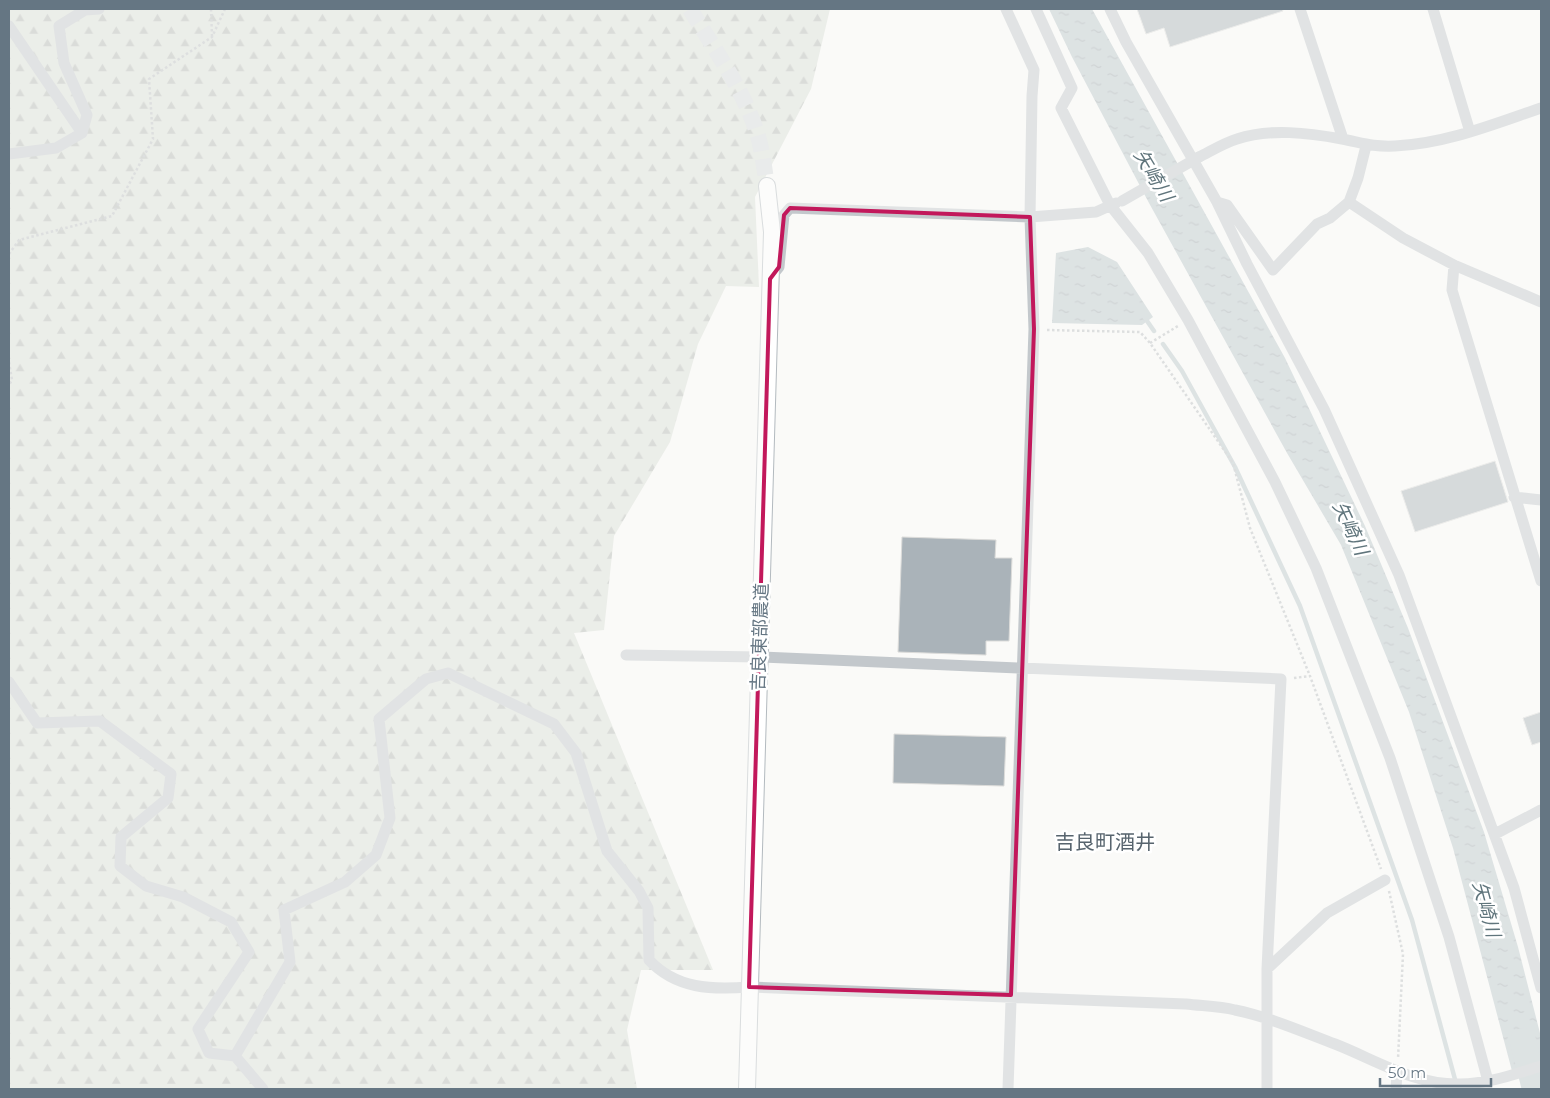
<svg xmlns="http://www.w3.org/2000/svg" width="1550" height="1098" font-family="Montserrat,'Noto Sans JP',sans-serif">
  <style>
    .forest { fill: url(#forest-firs) }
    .water { fill: url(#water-ripples) }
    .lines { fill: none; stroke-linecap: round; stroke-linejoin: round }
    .stream { stroke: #bbc7cb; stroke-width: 4.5 }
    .river { stroke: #bbc7cb; stroke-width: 26 }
    .building { fill: #aab3b9; stroke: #dcdcda }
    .secondary-tunnel { stroke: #d5d9db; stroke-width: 16; stroke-dasharray: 16 8; stroke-linecap: butt }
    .secondary-casing { stroke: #b3babf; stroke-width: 18 }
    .path { stroke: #bbbfc2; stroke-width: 2.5; stroke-dasharray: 2.5 2.5; stroke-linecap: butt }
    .street { stroke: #c3c8cc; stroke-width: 11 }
    .secondary { stroke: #fff; stroke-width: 16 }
    .street-bridge { stroke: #c3c8cc; stroke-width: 11 }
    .marked { fill: none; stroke: #c2185b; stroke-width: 4; stroke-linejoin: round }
    .labels { text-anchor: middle; stroke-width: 5; stroke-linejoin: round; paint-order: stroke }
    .street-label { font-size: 18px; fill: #657683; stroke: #fff }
    .water-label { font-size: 19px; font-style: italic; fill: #60757c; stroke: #fff }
    .quarter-label { font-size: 20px; fill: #57646e; stroke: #fff }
  </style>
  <defs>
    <pattern id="forest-firs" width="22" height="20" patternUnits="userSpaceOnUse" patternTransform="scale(1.25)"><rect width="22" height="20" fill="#dadfd7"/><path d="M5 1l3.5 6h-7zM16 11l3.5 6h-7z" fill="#b4b9b4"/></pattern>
    <pattern id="water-ripples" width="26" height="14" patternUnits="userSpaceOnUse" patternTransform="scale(1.25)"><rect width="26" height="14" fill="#bbc7cb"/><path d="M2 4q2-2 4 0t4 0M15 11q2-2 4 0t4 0" fill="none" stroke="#9ca6aa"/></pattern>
  </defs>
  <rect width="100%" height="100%" fill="#fafaf8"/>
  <path class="forest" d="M9 9H830L811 89 755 197 759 287 726 286 698 344 670 442 614 536 604 630 574 633 713 970H641L627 1030 637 1089H9Z"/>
  <path class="water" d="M1049 9H1092L1285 358 1365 526 1408 628 1484 832 1518 947 1541 1037V1062L1512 1071 1453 848 1409 712 1341 545 1287 453 1149 203 1072 57Z
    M1088 247 1117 262 1153 317 1142 325 1052 323 1056 253Z"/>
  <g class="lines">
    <path class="stream" d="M1145 318 1154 331
      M1163 344 1182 371 1235 467 1300 606 1412 920 1456 1083"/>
    <path class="river" d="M1523 1041 1535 1089"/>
  </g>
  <path class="building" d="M1137 9H1282L1283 11 1170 47 1164 28 1146 34Z
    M1495 461 1508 502 1415 532 1401 491Z
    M902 537 996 540 995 558H1012L1009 641H986V655L898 652Z
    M1541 712V742L1532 745 1523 718Z
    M894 734 1006 737 1004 786 893 783Z"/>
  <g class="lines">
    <path class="secondary-tunnel" d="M690 9C713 47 742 87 756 130 762 147 764 167 767 186"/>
    <g class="secondary-casing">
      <path id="secondary" d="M747 1089 772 232 767 186"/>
    </g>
    <path class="path" d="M211 9 212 36
      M9 254 19 240 112 216 153 139 149 79 212 37 225 9
      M1047 330 1140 332 1150 343 1233 463 1250 528 1310 676
      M1150 343 1178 326
      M9 362 12 380 9 385
      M1294 678 1310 676 1381 869
      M1389 891 1403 954 1398 1059"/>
    <path class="street" d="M1006 9 1034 70 1032 96 1030 217 1034 329 1008 1089
      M1036 9 1072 88 1061 108 1110 205 1148 253 1188 320 1275 482 1316 568 1390 758 1449 937 1488 1081
      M1110 9 1126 42 1217 202 1247 264 1324 409 1399 575 1514 888 1541 988
      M1300 9 1343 139
      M1433 9 1470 132
      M9 26 82 133 56 148 9 154
      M82 133 87 115 64 63 59 26 85 10 99 9
      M1199 157C1211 151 1224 143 1237 139 1270 128 1309 133 1342 139 1363 143 1372 147 1395 146 1445 144 1494 124 1541 108
      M1217 202 1227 205 1273 270 1317 224 1330 218 1349 202 1358 178 1366 146
      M1349 202 1403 238 1454 265 1541 302
      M1454 265 1452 290 1541 581
      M770 278 779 267 784 215 790 208 1030 217 1096 212 1116 203
      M1514 497 1541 500
      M626 655 760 657 1281 679 1267 969
      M9 682 37 723 100 721 171 774 168 798 121 837 120 866 146 886 183 897 231 922 249 952 198 1029 209 1053 235 1056 290 962 284 910 345 882 376 855 390 818 379 719 426 679 448 673 554 724 576 753 607 851 639 891 648 908 649 960C676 989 712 990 749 987L1186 1004C1202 1006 1219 1006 1235 1010 1269 1017 1303 1032 1335 1044 1376 1060 1414 1085 1460 1084 1488 1084 1515 1074 1541 1066
      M1495 834 1541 810
      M235 1056 263 1089
      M1267 1089V969L1327 913 1385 880
      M1396 1089 1397 1073"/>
    <use href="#secondary" class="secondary"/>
    <path class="street-bridge" d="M1122 201 1199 157"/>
  </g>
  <path d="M0 0H1550V1098H0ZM790 208 1030 217 1034 329 1011 995 749 987 770 279 779 267 784 215Z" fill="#fafaf8" fill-opacity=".55" fill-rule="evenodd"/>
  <path class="marked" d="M790 208 1030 217 1034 329 1011 995 749 987 770 279 779 267 784 215Z"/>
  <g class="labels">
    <g class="street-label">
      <text transform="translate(760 637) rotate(-88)" y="6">吉良東部農道</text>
    </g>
    <g class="water-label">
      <text transform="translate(1154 175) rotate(59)" y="7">矢崎川</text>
      <text transform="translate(1351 528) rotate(65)" y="7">矢崎川</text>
      <text transform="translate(1487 909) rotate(75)" y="7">矢崎川</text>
    </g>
    <g class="quarter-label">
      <text x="1105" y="849">吉良町酒井</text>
    </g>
  </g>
  <rect width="1550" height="1098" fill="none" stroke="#657683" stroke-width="20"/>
  <path d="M1380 1078v8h111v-8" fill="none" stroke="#657683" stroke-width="2.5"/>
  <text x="1388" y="1078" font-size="15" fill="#657683" stroke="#ffffff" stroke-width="4" paint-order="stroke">50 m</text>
</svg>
